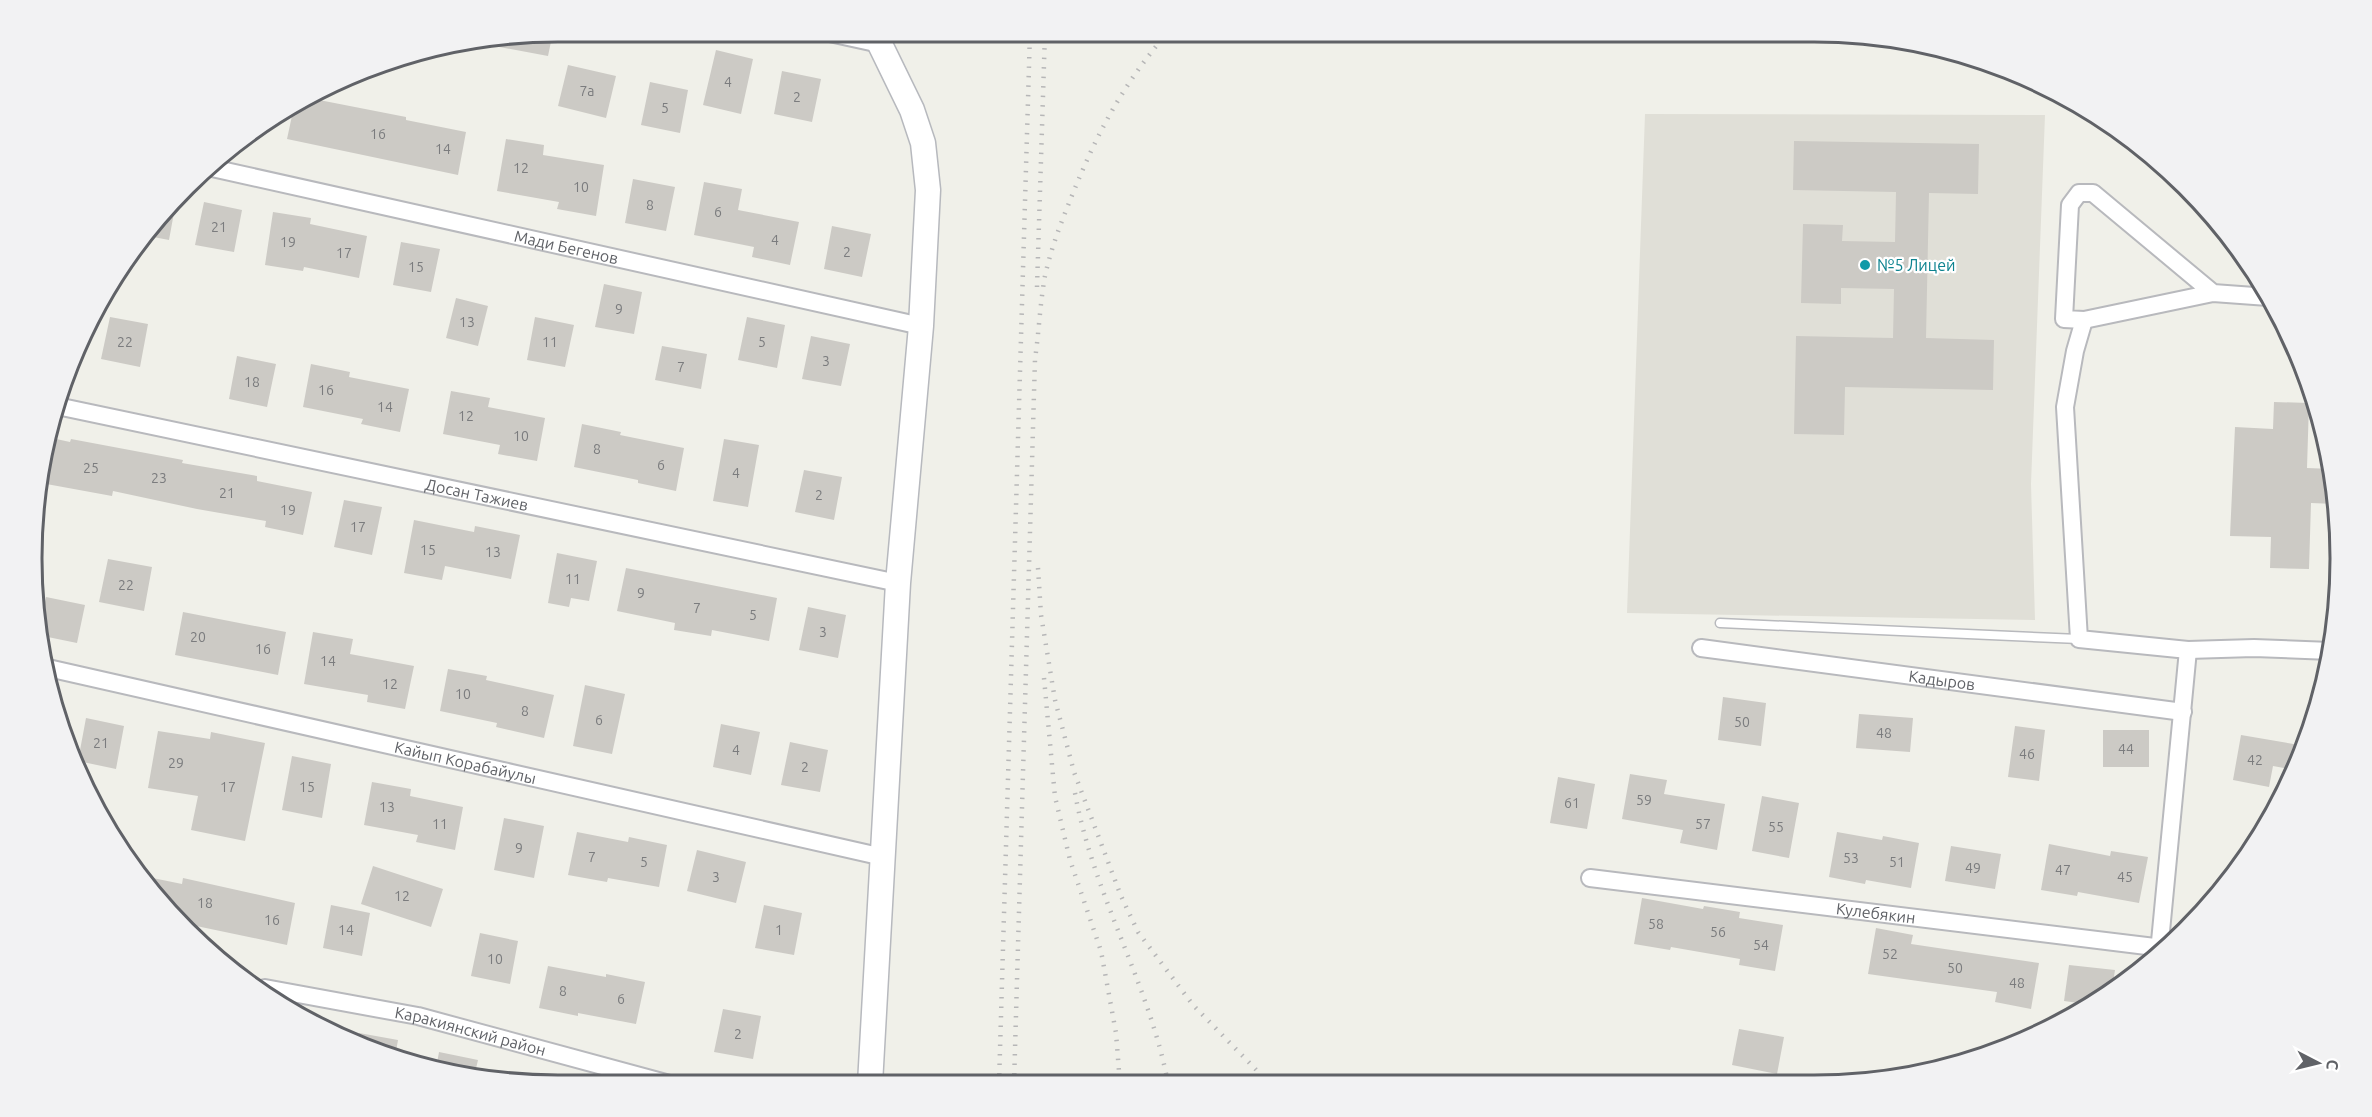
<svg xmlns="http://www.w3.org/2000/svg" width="2372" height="1117" font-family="Ubuntu,sans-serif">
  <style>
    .education { fill: #e0dfd7 }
    .building { fill: #cccac5 }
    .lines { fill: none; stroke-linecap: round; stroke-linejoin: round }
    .lane-casing { stroke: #b8b9bd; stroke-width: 11 }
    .street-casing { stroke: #b8b9bd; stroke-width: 20 }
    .secondary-casing { stroke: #b7b9be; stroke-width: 27 }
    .lane { stroke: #fff; stroke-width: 8 }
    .street { stroke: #fff; stroke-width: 16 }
    .secondary { stroke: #fff; stroke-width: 24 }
    .rail { stroke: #b6b6b7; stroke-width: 4.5; stroke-dasharray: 1.5 8; stroke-linecap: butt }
    .culture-dot { fill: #0f9aa8; stroke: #fff; stroke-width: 2 }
    .labels { text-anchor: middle; stroke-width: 4.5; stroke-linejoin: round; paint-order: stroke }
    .number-label { font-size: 14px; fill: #7b7c7e }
    .street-label { font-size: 16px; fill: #606267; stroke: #fff }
    .culture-label { font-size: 16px; fill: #0d838f; stroke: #fff; text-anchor: start }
    .rim { fill: none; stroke: #606267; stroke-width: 3 }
  </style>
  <rect width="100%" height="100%" fill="#f0f0e9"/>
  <path class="education" d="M1645 114 2045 115 2031 484 2035 620 1627 613Z"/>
  <path class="building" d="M553 32 548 56 489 45V43Z
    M716 50 753 59 741 114 703 105Z
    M568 65 616 76 606 118 558 106Z
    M782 71 821 79 812 122 774 114Z
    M650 82 688 90 680 133 641 125Z
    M314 99 406 117V120L466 132 458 175 287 139 293 111Z
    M506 139 544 145 543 155 604 165 596 216 557 209 559 202 497 191Z
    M1794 141 1979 144 1978 194 1929 193 1926 338 1994 340 1993 390 1845 387 1844 435 1794 434 1796 336 1893 338 1894 289 1841 288V304L1801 303 1803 224 1843 225 1842 241 1895 242 1896 192 1793 190Z
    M633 179 675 187 666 231 625 223Z
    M704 182 742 189 738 210 799 222 790 265 752 257 754 247 694 235Z
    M204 202 242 210 234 252 195 245Z
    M175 207 169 240 148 236 150 235Z
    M273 212 311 218 310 224 367 236 359 278 304 267 303 271 265 265Z
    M832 226 871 234 862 277 824 269Z
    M401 242 440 249 431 292 393 285Z
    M604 284 642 292 634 334 595 327Z
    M456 298 488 306 478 346 446 338Z
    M110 317 148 324 140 367 101 359Z
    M535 317 574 325 565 367 527 360Z
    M747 317 785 325 777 368 738 360Z
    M811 336 850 344 841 386 802 379Z
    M662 346 707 354 701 389 655 380Z
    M237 356 276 364 267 407 229 399Z
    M311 364 350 372 349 377 409 389 400 432 361 424 363 419 303 407Z
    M451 391 490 398 488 407 545 418 537 461 498 454 500 445 443 434Z
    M2274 402 2309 403 2307 468 2332 469 2335 504 2311 503 2309 569 2270 568 2271 537 2230 536 2235 427 2273 429Z
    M582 424 621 432 620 435 684 448 676 491 638 483V480L574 467Z
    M47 437 70 442 71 439 183 460 182 463 257 476V481L312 492 303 535 265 527 266 521 197 509 113 491 112 496 41 483 42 455Z
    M724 439 759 445 748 507 713 501Z
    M804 470 842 477 834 520 795 512Z
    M344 500 382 507 372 555 334 547Z
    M414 520 474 532 475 526 520 535 511 579 445 566 442 580 404 573Z
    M557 553 597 561 589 601 571 598 569 607 548 603Z
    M108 559 152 567 144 611 99 602Z
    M626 568 777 598 769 641 712 630 711 636 674 630 675 623 617 611Z
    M46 597 85 605 77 643 38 635Z
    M808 607 846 615 838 658 799 650Z
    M183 612 286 632 278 675 175 655Z
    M313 632 353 639 350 654 414 666 405 709 367 702 368 695 304 684Z
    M448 669 487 676 486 680 554 695 544 738 496 727 497 723 440 711Z
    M585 685 625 694 612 754 573 746Z
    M1723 697 1766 703 1761 746 1718 740Z
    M1859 714 1913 718 1910 752 1856 748Z
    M86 718 124 726 116 769 78 761Z
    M721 724 760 732 751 775 713 767Z
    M2015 726 2045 730 2039 781 2008 777Z
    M2103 730H2149V767H2103Z
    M158 731 210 739 211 732 265 743 245 841 191 830 198 796 148 788Z
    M2241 735 2305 746 2295 770 2273 766 2269 787 2233 780Z
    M790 742 828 750 820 792 781 785Z
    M292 756 331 764 322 818 282 810Z
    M1630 774 1667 780 1664 794 1725 804 1717 850 1680 843 1683 830 1622 819Z
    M1558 777 1595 784 1587 829 1550 823Z
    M372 782 411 789 410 796 463 807 455 850 416 842 418 835 364 825Z
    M1762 796 1799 803 1789 858 1752 851Z
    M504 818 544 826 534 878 494 870Z
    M577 832 628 842 629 837 667 845 659 887 608 878 607 882 568 875Z
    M1837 832 1882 840 1883 836 1919 843 1911 888 1866 880 1865 884 1829 877Z
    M2049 844 2110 856 2111 851 2148 857 2139 903 2078 892 2077 896 2041 890Z
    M1951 846 2001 854 1995 889 1945 881Z
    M697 850 746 862 736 903 687 891Z
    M373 866 443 889 431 927 361 904Z
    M138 875 182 884 183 878 295 903 287 945 182 923Z
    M1642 898 1703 909 1704 906 1740 912 1739 918 1783 925 1775 971 1739 965 1740 959 1671 947 1670 950 1634 944Z
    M331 905 370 913 362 956 323 948Z
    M764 905 802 913 794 955 755 948Z
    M1876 928 1913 935 1911 944 2039 963 2031 1009 1995 1002 1997 992 1868 974Z
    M480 933 518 941 510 984 471 976Z
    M2069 965 2115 970 2112 989 2086 1004 2064 1001Z
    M548 966 606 977V974L645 982 636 1024 578 1013V1016L539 1008Z
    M723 1009 761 1016 753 1059 714 1052Z
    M1739 1029 1784 1037 1777 1074 1732 1065Z
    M359 1033 398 1040 395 1057 357 1045Z
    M439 1052 478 1060 474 1077 455 1075 436 1069Z"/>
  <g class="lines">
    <g class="lane-casing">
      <path id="lane" d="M1720 623 2079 639"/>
    </g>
    <g class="street-casing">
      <g id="street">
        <path d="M825 32 880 44"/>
        <path id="s1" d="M212 168 921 326"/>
        <path d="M2213 293 2093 193H2079L2070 205 2064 319 2084 320 2213 293 2268 297"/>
        <path d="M2084 320 2075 351 2065 407 2079 639 2188 650 2254 648 2331 651"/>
        <path id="s2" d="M57 406 898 583"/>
        <path id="s3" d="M1701 648 2183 712"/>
        <path id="s4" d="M48 668 883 857"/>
        <path id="s5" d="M1590 878 2163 948"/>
        <path d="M2159 952 2188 650"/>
        <path id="s6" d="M265 988 418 1016 673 1085"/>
      </g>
    </g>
    <g class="secondary-casing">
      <path id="secondary" d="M870 1084 898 583 921 326 928 190 923 143 912 110 874 32"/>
    </g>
    <use href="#lane" class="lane"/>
    <use href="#street" class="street"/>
    <use href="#secondary" class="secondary"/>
    <path class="rail" d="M1037 287 1045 32
      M1038 568 1041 615 1055 700 1074 772 1121 896 1138 932 1193 1005 1269 1083
      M1044 678 1055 797 1070 860 1101 951 1116 1033 1120 1084
      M1075 793C1093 894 1149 983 1168 1083
      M999 1084 1030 32
      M1014 1084 1035 359C1039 332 1040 303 1045 276 1051 248 1062 220 1073 193 1098 131 1124 83 1168 32"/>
  </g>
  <circle class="culture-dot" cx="1865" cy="265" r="6"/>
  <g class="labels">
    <g class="number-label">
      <text x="728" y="87">4</text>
      <text x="587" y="96">7а</text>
      <text x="797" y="102">2</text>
      <text x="665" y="113">5</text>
      <text x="378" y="139">16</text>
      <text x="443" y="154">14</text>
      <text x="521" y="173">12</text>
      <text x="581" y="192">10</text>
      <text x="650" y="210">8</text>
      <text x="718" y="217">6</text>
      <text x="219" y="232">21</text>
      <text x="775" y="245">4</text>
      <text x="288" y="247">19</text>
      <text x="847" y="257">2</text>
      <text x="344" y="258">17</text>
      <text x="416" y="272">15</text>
      <text x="619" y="314">9</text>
      <text x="467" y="327">13</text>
      <text x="125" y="347">22</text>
      <text x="550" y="347">11</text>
      <text x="762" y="347">5</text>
      <text x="826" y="366">3</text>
      <text x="681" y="372">7</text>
      <text x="252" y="387">18</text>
      <text x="326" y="395">16</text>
      <text x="385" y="412">14</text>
      <text x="466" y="421">12</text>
      <text x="521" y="441">10</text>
      <text x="597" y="454">8</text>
      <text x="661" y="470">6</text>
      <text x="91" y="473">25</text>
      <text x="736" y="478">4</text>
      <text x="159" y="483">23</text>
      <text x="227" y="498">21</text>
      <text x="819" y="500">2</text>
      <text x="288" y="515">19</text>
      <text x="358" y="532">17</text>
      <text x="428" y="555">15</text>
      <text x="493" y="557">13</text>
      <text x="573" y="584">11</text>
      <text x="126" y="590">22</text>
      <text x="641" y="598">9</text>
      <text x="697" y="613">7</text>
      <text x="753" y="620">5</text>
      <text x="823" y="637">3</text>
      <text x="198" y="642">20</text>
      <text x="263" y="654">16</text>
      <text x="328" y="666">14</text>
      <text x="390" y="689">12</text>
      <text x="463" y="699">10</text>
      <text x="525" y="716">8</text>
      <text x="599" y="725">6</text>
      <text x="1742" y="727">50</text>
      <text x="1884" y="738">48</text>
      <text x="101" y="748">21</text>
      <text x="2126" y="754">44</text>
      <text x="736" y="755">4</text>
      <text x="2027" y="759">46</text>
      <text x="2255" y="765">42</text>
      <text x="176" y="768">29</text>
      <text x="805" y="772">2</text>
      <text x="228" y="792">17</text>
      <text x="307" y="792">15</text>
      <text x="1644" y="805">59</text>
      <text x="1572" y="808">61</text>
      <text x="387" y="812">13</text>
      <text x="440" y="829">11</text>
      <text x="1703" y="829">57</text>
      <text x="1776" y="832">55</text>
      <text x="519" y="853">9</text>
      <text x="592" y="862">7</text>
      <text x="1851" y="863">53</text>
      <text x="644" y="867">5</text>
      <text x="1897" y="867">51</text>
      <text x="1973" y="873">49</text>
      <text x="2063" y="875">47</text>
      <text x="716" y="882">3</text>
      <text x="2125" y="882">45</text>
      <text x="402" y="901">12</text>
      <text x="205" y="908">18</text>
      <text x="272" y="925">16</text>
      <text x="1656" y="929">58</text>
      <text x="346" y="935">14</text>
      <text x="779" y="935">1</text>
      <text x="1718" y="937">56</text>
      <text x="1761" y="950">54</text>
      <text x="1890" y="959">52</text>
      <text x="495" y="964">10</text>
      <text x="1955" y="973">50</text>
      <text x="2017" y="988">48</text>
      <text x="563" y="996">8</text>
      <text x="621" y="1004">6</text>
      <text x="738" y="1039">2</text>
    </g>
    <g class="street-label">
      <text dy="6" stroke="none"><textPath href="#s1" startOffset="363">Мади Бегенов</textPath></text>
      <text dy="6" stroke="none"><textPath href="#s2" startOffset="429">Досан Тажиев</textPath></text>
      <text dy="6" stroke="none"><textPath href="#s3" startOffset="243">Кадыров</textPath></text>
      <text dy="6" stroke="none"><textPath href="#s4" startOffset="428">Кайып Корабайулы</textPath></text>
      <text dy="6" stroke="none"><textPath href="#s5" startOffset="288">Кулебякин</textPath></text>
      <text dy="6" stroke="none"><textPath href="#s6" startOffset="210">Каракиянский район</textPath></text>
    </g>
    <g class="culture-label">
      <text x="1877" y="271">№5 Лицей</text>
    </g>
  </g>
  <path d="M0 0H2372V1117H0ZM558 42H1814A516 516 0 0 1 2330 558V559A516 516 0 0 1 1814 1075H558A516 516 0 0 1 42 559V558A516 516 0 0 1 558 42Z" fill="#f2f2f3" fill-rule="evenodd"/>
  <path class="rim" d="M558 42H1814A516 516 0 0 1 2330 558V559A516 516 0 0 1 1814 1075H558A516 516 0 0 1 42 559V558A516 516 0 0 1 558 42Z"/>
  <g transform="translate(2318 1063) rotate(97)" stroke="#ffffff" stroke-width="4.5" paint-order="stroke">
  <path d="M0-4.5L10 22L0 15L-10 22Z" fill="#606267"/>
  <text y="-9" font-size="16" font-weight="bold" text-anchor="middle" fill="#606267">С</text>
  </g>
</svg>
